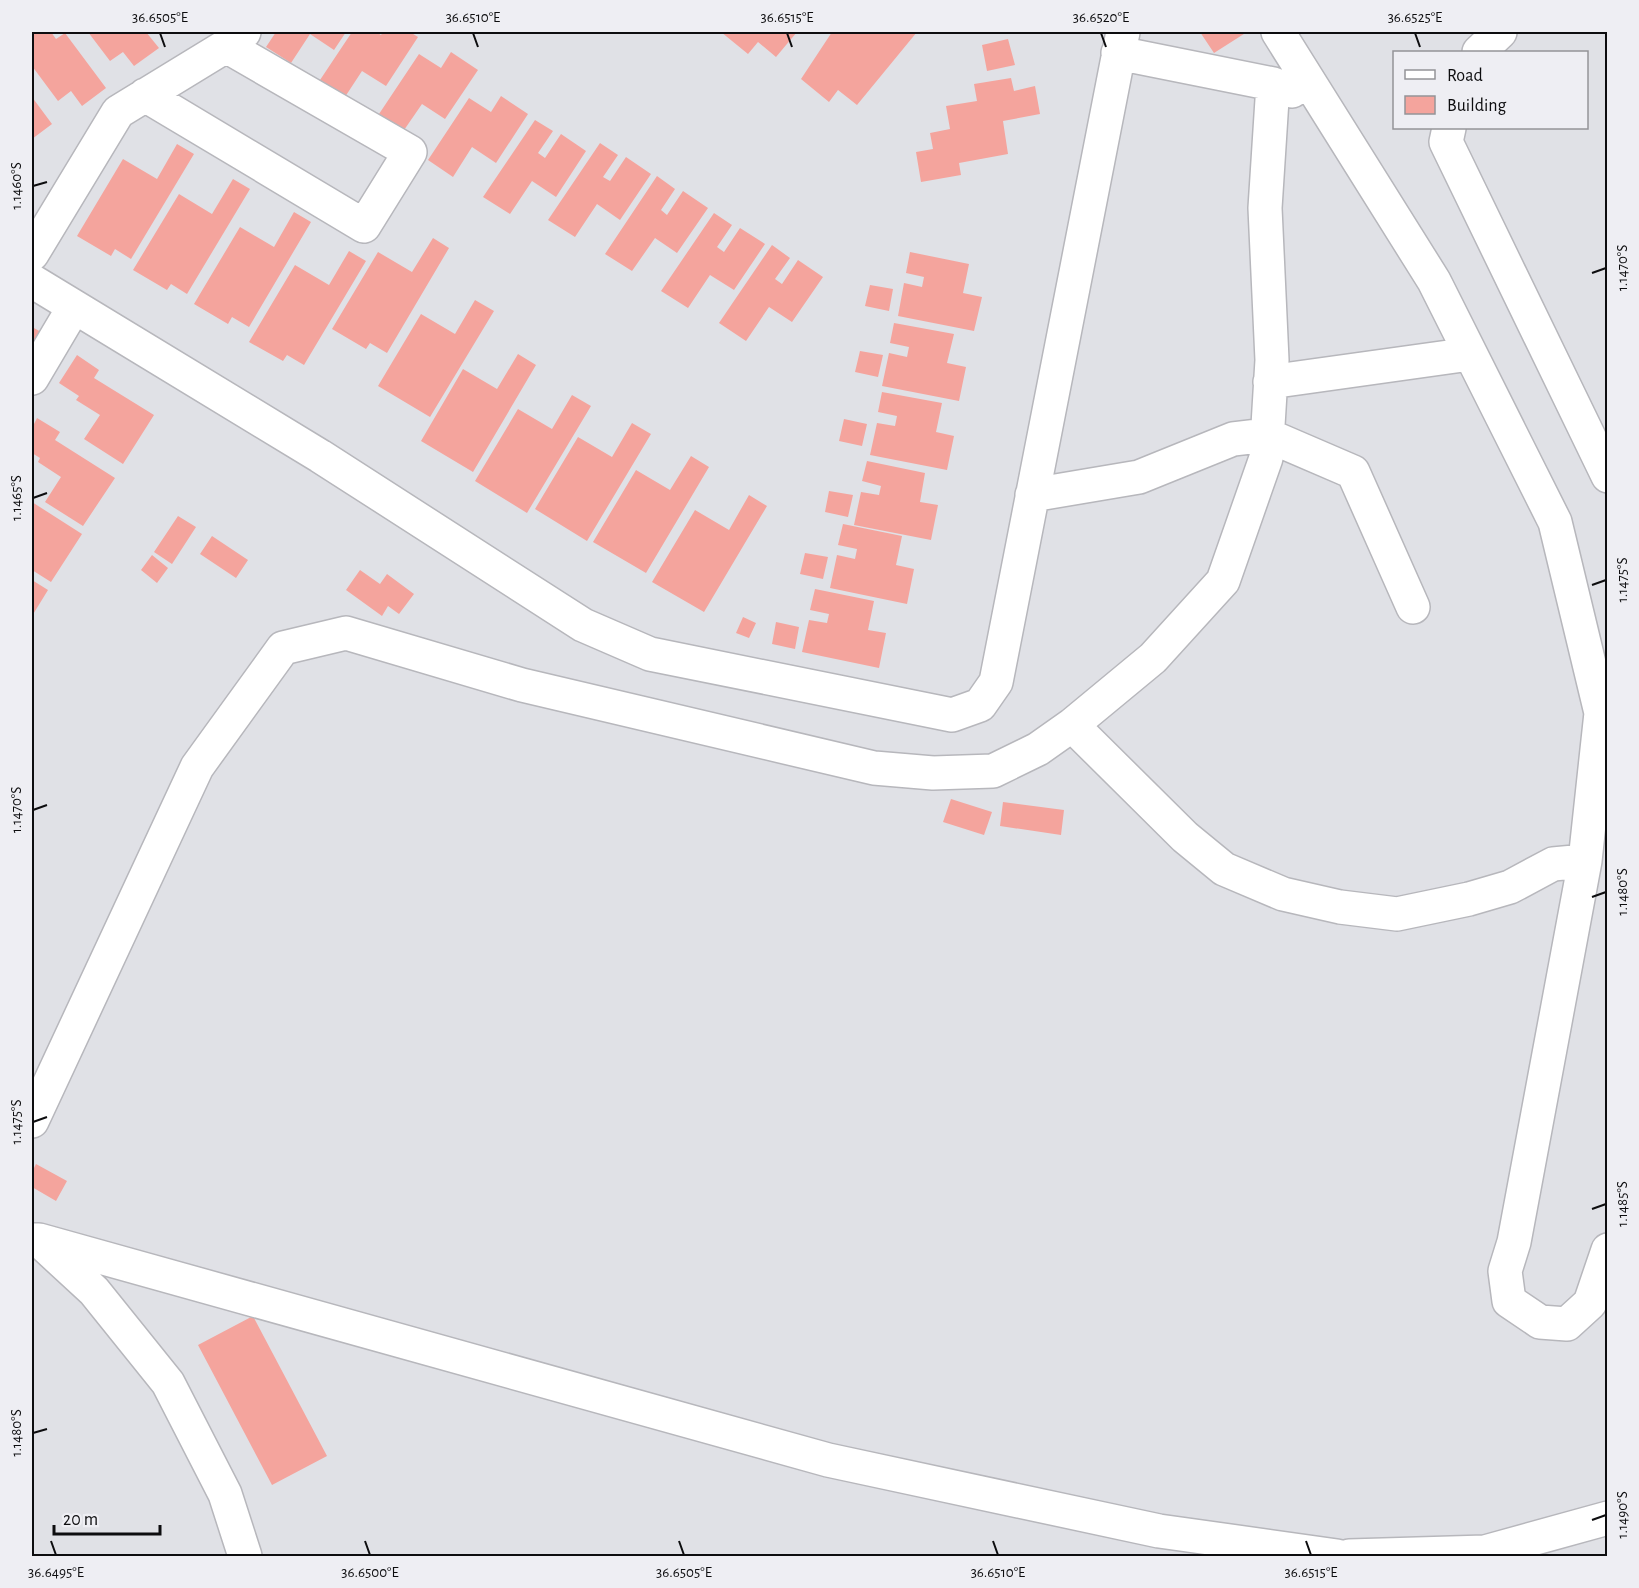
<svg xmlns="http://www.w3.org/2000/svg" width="1639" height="1588" font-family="'Alegreya Sans',sans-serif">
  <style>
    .building { fill: #f4a49d }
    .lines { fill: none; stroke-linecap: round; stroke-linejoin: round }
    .minor-casing { stroke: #b7b7bc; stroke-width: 36 }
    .minor { stroke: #fff; stroke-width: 33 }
    .ticks { fill: none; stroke: #0d0d0f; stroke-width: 2 }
    .neatline { fill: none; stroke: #0d0d0f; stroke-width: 2 }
    .ticks-label { font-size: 15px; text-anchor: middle; fill: #0d0d0f }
  </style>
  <rect width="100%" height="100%" fill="#e0e1e6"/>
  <path class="building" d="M32 32H51L56 39 65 33 106 88 82 106 71 91 58 101 32 66Z
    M88 32H146L159 48 134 66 123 52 110 61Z
    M276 32H346L334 50 310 34 291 63 266 47Z
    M352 32H376L381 35 383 32H410L418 37 386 86 362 71 343 100 318 83Z
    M721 32H797L776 57 758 42 748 54Z
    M832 32H917L857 105 838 90 829 102 801 79Z
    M1200 32H1247L1214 53Z
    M1008 39 1015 65 987 71 982 45Z
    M451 52 478 70 445 119 422 104 402 133 377 117 419 54 441 68Z
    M1011 78 1014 91 1035 86 1040 114 1003 121 1008 154 959 163 961 175 921 182 916 152 933 149 930 133 950 129 946 106 977 101 974 84Z
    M501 96 528 114 496 163 472 147 453 177 428 160 469 98 491 112Z
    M32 97 52 124 32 139Z
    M535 120 553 131 538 153 545 158 561 134 586 151 556 197 532 181 510 214 483 197Z
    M600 143 618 155 603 177 610 181 626 157 651 174 620 220 597 204 575 237 548 220Z
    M177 144 194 154 131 259 115 249 111 256 77 236 123 159 157 179Z
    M657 176 675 189 661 210 667 215 683 191 708 208 677 253 655 238 632 271 605 254Z
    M233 179 250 189 187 294 171 284 167 290 133 270 179 194 212 214Z
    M294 212 311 222 249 327 232 317 228 324 194 304 240 227 274 247Z
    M714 213 732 225 717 247 724 252 740 228 765 244 734 290 710 275 688 308 661 291Z
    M433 238 449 248 387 353 370 343 366 349 332 329 378 252 412 272Z
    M772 245 790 258 775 279 782 284 798 260 823 277 792 322 769 307 746 341 719 323Z
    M349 251 366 261 304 365 287 355 283 361 249 342 295 265 329 285Z
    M910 252 969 264 963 293 982 297 974 331 898 316 904 283 922 287 924 277 906 273Z
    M870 285 893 289 889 311 865 306Z
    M475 300 494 311 430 417 378 386 421 314 455 334Z
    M894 323 954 334 947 363 966 367 959 401 882 386 889 353 907 357 909 347 890 343Z
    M32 327 43 333 32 351Z
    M860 351 883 355 878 377 855 372Z
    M518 354 536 365 473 472 421 441 463 369 497 389Z
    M77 355 99 370 94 378 154 415 123 464 84 439 100 415 76 400 79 396 59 383Z
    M882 392 942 403 936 432 954 436 947 470 870 455 877 423 895 426 897 416 878 412Z
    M572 395 591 406 527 513 475 481 518 409 552 429Z
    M37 418 60 432 55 440 115 478 83 526 45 502 61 477 38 462 40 458 32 453V428Z
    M844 419 867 424 862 446 839 441Z
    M632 423 651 434 587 541 535 509 578 437 612 457Z
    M691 456 709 467 646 573 593 542 636 470 670 490Z
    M867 461 925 473 920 502 938 505 931 540 854 525 861 492 879 495 881 486 862 481Z
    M829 491 853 495 848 517 825 512Z
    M749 495 767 506 704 612 652 582 695 510 729 530Z
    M32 502 82 534 51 582 32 570Z
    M178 516 196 527 172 564 154 552Z
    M843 524 902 536 896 565 914 569 907 604 830 588 837 555 855 559 857 549 838 545Z
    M212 536 248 560 236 578 200 554Z
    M805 553 828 557 823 579 800 574Z
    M152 555 168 568 157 583 141 570Z
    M360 570 380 584 387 574 414 594 399 614 388 606 382 616 346 590Z
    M32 580 48 590 32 616Z
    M815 589 874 601 868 630 886 633 879 668 802 652 809 620 827 623 829 614 810 610Z
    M743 617 756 623 749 638 736 633Z
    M776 622 799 627 795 649 772 644Z
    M951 799 992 812 984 835 943 822Z
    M1003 802 1064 810 1061 835 1000 826Z
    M36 1164 67 1181 56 1201 32 1187V1172Z
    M253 1316 327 1456 272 1485 198 1345Z"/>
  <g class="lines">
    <g class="minor-casing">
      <path id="minor" d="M1278 32 1434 281 1555 522 1601 713 1585 861 1514 1242 1505 1271 1509 1301 1540 1322 1567 1324 1590 1303 1608 1250
        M1479 52 1500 32
        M1118 53 1273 84 1292 91
        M145 95 364 226 410 152 226 46
        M1449 128 1446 142 1608 476
        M32 254 118 112 226 46 244 32
        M32 281 320 456 583 625 650 654 952 715 980 705 996 682 1123 32
        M32 378 74 307
        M1270 382 1470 354
        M1032 495 1139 477 1233 439 1267 435 1353 472 1413 607
        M1072 725 1185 837 1224 869 1283 894 1340 907 1397 914 1469 899 1510 887 1553 864 1585 861
        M32 1121 197 767 283 648 346 633 522 685 874 768 933 773 993 771 1038 749 1072 725 1153 658 1223 581 1266 458 1272 360 1265 208 1273 84
        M32 1240H39L828 1460 1159 1531 1337 1556
        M42 1243 94 1291 168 1383 225 1494 245 1556
        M1349 1556 1485 1552 1608 1518"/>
    </g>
    <use href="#minor" class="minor"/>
  </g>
  <path class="ticks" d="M160 33 165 47M473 33 478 47M787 33 792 47M1101 33 1106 47M1415 33 1420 47M33 186 47 182M1592 273 1606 268M33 498 47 493M1592 585 1606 580M33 810 47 805M1592 897 1606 892M33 1122 47 1117M1592 1209 1606 1204M33 1433 47 1429M1592 1520 1606 1515M51 1541 56 1555M365 1541 370 1555M679 1541 684 1555M993 1541 998 1555M1306 1541 1311 1555"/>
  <rect width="1639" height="1588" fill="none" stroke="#eeeef3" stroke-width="66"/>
  <rect x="1393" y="51" width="195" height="78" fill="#eeeef3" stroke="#949498" stroke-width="1.5"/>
  <rect x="1405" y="70" width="30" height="9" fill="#ffffff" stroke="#949498" stroke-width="1.5"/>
  <text x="1447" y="81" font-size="18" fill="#0d0d0f">Road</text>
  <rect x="1405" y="96" width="30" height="18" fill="#f4a49d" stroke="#949498" stroke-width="1.5"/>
  <text x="1447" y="111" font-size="18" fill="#0d0d0f">Building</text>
  <path d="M54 1525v9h106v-9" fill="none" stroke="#0d0d0f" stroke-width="3"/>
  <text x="63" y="1525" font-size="18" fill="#0d0d0f" stroke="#eeeef3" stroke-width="4.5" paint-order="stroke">20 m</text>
  <rect x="33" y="33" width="1573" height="1522" class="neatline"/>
  <g class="ticks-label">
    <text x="160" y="22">36.6505°E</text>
    <text x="473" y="22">36.6510°E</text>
    <text x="787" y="22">36.6515°E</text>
    <text x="1101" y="22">36.6520°E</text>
    <text x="1415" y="22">36.6525°E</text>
    <text transform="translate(16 186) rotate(-90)" y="5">1.1460°S</text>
    <text transform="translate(1622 268) rotate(-90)" y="5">1.1470°S</text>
    <text transform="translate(16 498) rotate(-90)" y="5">1.1465°S</text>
    <text transform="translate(1622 580) rotate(-90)" y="5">1.1475°S</text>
    <text transform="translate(16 810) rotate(-90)" y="5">1.1470°S</text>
    <text transform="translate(1622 892) rotate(-90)" y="5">1.1480°S</text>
    <text transform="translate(16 1122) rotate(-90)" y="5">1.1475°S</text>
    <text transform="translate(1622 1204) rotate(-90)" y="5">1.1485°S</text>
    <text transform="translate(16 1433) rotate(-90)" y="5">1.1480°S</text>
    <text transform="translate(1622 1515) rotate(-90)" y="5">1.1490°S</text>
    <text x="56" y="1577">36.6495°E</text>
    <text x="370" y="1577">36.6500°E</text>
    <text x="684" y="1577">36.6505°E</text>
    <text x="998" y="1577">36.6510°E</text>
    <text x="1311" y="1577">36.6515°E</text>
  </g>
</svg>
